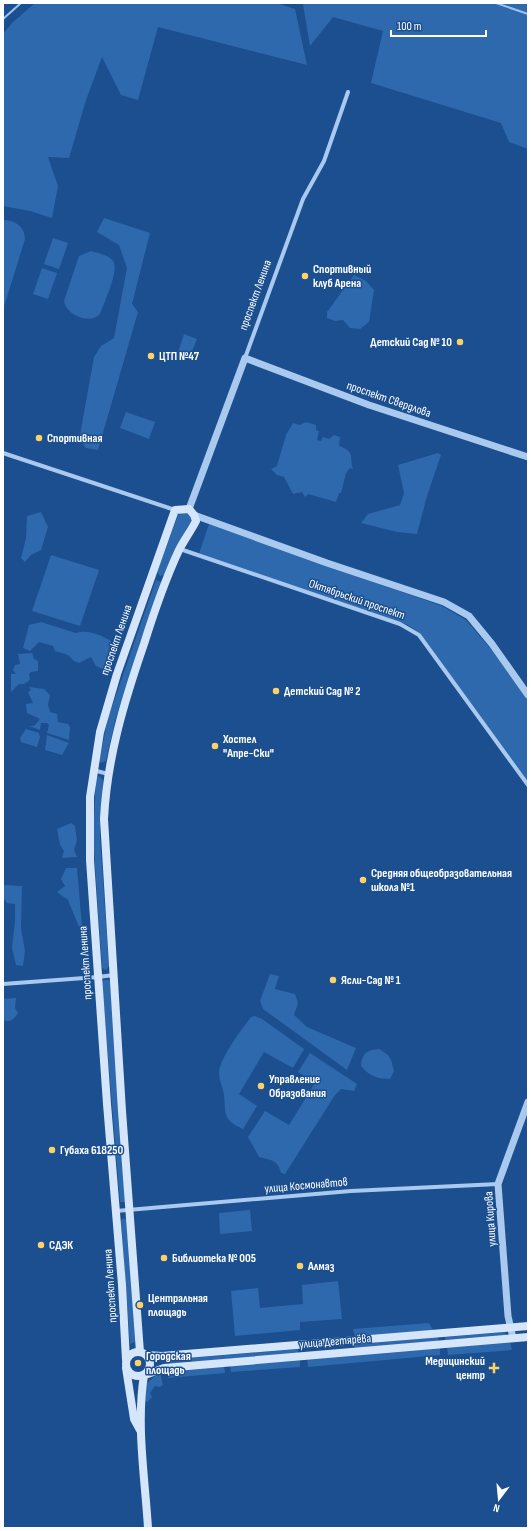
<svg xmlns="http://www.w3.org/2000/svg" width="531" height="1531" font-family="'Sofia Sans Condensed',sans-serif">
  <style>
    .green { fill: #2e69ad }
    .lines { fill: none; stroke-linecap: round; stroke-linejoin: round }
    .stream { stroke: #9cc4f0; stroke-width: 2 }
    .minor { stroke: #a9c9ee; stroke-width: 4 }
    .tertiary { stroke: #a9c9ee; stroke-width: 7 }
    .secondary { stroke: #d6e6fa; stroke-width: 8 }
    .poi-dot { fill: #ffd166; stroke: #1b4f8f; stroke-width: 1.5 }
    .labels { text-anchor: middle; stroke-width: 3; stroke-linejoin: round; paint-order: stroke }
    .poi-label { font-size: 12px; font-weight: bold; fill: #fff; stroke: #1b4f8f; text-anchor: start }
    .street-label { font-size: 12px; fill: #fff; stroke: #1b4f8f }
  </style>
  <rect width="100%" height="100%" fill="#1b4f8f"/>
  <path class="green" d="M35 3H277L295 9 307 65 158 27 138 100 121 95 102 57 86 100 69 158 48 157 58 186 52 218 30 211 3 206V34L12 23Z
    M300 3H528V149L509 142 501 123 371 83 383 31 333 17 310 46 303 4Z
    M104 218 150 233 132 304 138 312 98 450 86 448 80 440V435L94 357 101 346 114 338 127 268 119 245 97 232Z
    M3 220C14 220 25 226 25 239L3 310Z
    M53 238 68 243 59 269 44 264Z
    M91 251C97 253 109 255 113 261 120 269 104 303 100 314 90 325 66 315 64 301L79 256Z
    M42 268 57 273 48 299 33 294Z
    M354 275 366 281 374 290 369 322 360 329 350 328 343 320 335 321 327 318V312Z
    M184 334 197 339 190 356 178 352Z
    M126 412 155 422 149 439 120 428Z
    M306 422 316 425V430L319 431 317 440 321 441 323 437 329 439 334 435 340 437 339 446C356 452 349 457 353 469L350 468 346 473 341 493H339L336 502 308 494 305 497 302 492 293 494 284 477 277 475 271 469 277 466 286 435 293 423 300 425Z
    M438 453 441 455 427 496 417 534 397 532 361 523 368 514 400 505 404 493 398 465Z
    M41 512 48 527 41 550 31 555 25 562 21 558 26 538 27 516Z
    M182 513H188L192 518 191 523 178 543 164 575 160 576 157 572 178 515Z
    M209 524 442 606 466 620 502 662 528 699V783L420 633 406 624 199 554Z
    M51 555 99 570 80 626 32 611Z
    M156 580 162 582 115 721 106 761 101 763 99 761 108 718Z
    M41 622 76 633C87 629 101 635 111 641L105 670 96 666 91 657 79 663 74 661 68 655 55 651 53 646 39 642 30 651 23 648 29 625Z
    M32 653 34 659 38 661V671L31 672 29 674 30 680 24 684H19L11 692V674H16L13 670 15 665 20 664 18 654Z
    M29 687 44 689 50 695 48 705 50 712 57 714 58 722 68 724 70 727 69 740 47 733 49 725 47 723H41L40 730 29 726H34L40 719 27 713 26 704 33 703 28 692 31 690Z
    M26 729 39 733 40 737 37 747 21 742 20 738Z
    M47 735 69 743 62 755 45 750Z
    M99 776 103 780 100 837 109 966 106 970 102 968 93 836 96 778Z
    M71 823 75 826 77 840 74 850 77 857 62 858 64 851 60 845 57 829Z
    M66 868H77L82 926 79 927 68 900 57 892 65 886 61 879Z
    M3 885 22 886 21 928 25 951 23 966 16 965 12 948 15 921V904L7 903 3 898Z
    M270 974 279 976 275 989 295 994 298 1003 294 1015 307 1027 356 1048 347 1070 263 1009 260 1001Z
    M104 980H109L111 983 125 1202H120L102 983Z
    M16 998 15 1008 18 1013C14 1019 11 1023 3 1020V999Z
    M255 1016 262 1019 304 1049 293 1068 264 1052 239 1094 257 1106 243 1129C222 1120 226 1113 224 1095 223 1087 219 1081 219 1073 219 1059 242 1029 251 1017Z
    M379 1049C391 1056 391 1058 394 1071L390 1079C378 1079 369 1076 361 1066 362 1053 367 1050 379 1049Z
    M310 1053 357 1084 354 1091 341 1089 335 1095 285 1174 281 1173C278 1160 271 1160 259 1157L248 1137 265 1111 289 1125 315 1083 298 1072Z
    M250 1210 252 1231 220 1234 219 1213Z
    M124 1218 127 1220 135 1342 130 1344 121 1220Z
    M338 1281 342 1319 300 1322V1330L235 1336 231 1291 258 1288 260 1308 303 1304 302 1285Z
    M429 1323 433 1330 355 1337 353 1329Z
    M505 1332 506 1335 445 1340V1337Z
    M438 1337V1341L354 1348V1345Z
    M510 1342 512 1350 448 1355 447 1347Z
    M440 1348V1355L308 1367 307 1358Z
    M298 1349V1353L166 1364 165 1360Z
    M300 1359V1367L231 1372 230 1364Z
    M224 1365 225 1373 168 1378 167 1370Z
    M160 1372 163 1385 160 1387 155 1386 150 1393 152 1397 147 1402 144 1399 146 1384Z"/>
  <g class="lines">
    <path class="stream" d="M496 3 528 14
      M3 19 21 3"/>
    <path class="minor" d="M245 358 303 199 324 161 348 92
      M3 453 175 510
      M180 549 400 624 419 635 528 785
      M93 770 108 774
      M3 984 98 977 114 975
      M116 1211 351 1191 498 1184"/>
    <path class="tertiary" d="M189 509 245 358 369 405 528 457
      M194 515 327 563 444 602 469 616 492 644 528 695
      M513 1338 508 1316 498 1184 528 1102"/>
    <path class="secondary" d="M126 1364a12 12 0 1 1 24 0a12 12 0 1 1-24 0Z
      M147 1355 162 1356 528 1326
      M126 1360 122 1285 107 1104 90 860V797L100 732 117 674 175 510 189 509 194 515 196 521C191 531 184 540 179 550 165 580 154 612 144 644 124 702 107 758 104 819L122 1111 140 1352
      M126 1368 134 1419 140 1430
      M144 1375C136 1425 145 1478 148 1528
      M145 1375 164 1368 528 1337"/>
  </g>
  <g class="poi-dot">
    <circle cx="305" cy="276" r="4"/>
    <circle cx="460" cy="342" r="4"/>
    <circle cx="151" cy="356" r="4"/>
    <circle cx="39" cy="438" r="4"/>
    <circle cx="276" cy="691" r="4"/>
    <circle cx="215" cy="746" r="4"/>
    <circle cx="363" cy="880" r="4"/>
    <circle cx="333" cy="980" r="4"/>
    <circle cx="261" cy="1086" r="4"/>
    <circle cx="52" cy="1150" r="4"/>
    <circle cx="41" cy="1245" r="4"/>
    <circle cx="164" cy="1258" r="4"/>
    <circle cx="300" cy="1266" r="4"/>
    <circle cx="140" cy="1305" r="4"/>
    <circle cx="138" cy="1363" r="4"/>
    <path d="M492 1362h4v4h4v4h-4v4h-4v-4h-4v-4h4z"/>
  </g>
  <g class="labels">
    <g class="poi-label">
      <text x="313" y="273">Спортивный<tspan x="313" dy="14">клуб Арена</tspan></text>
      <text x="452" y="346" text-anchor="end">Детский Сад № 10</text>
      <text x="159" y="360">ЦТП №47</text>
      <text x="47" y="442">Спортивная</text>
      <text x="284" y="695">Детский Сад № 2</text>
      <text x="223" y="743">Хостел<tspan x="223" dy="14">"Апре-Ски"</tspan></text>
      <text x="371" y="877">Средняя общеобразовательная<tspan x="371" dy="14">школа №1</tspan></text>
      <text x="341" y="984">Ясли-Сад № 1</text>
      <text x="269" y="1083">Управление<tspan x="269" dy="14">Образования</tspan></text>
      <text x="60" y="1154">Губаха 618250</text>
      <text x="49" y="1249">СДЭК</text>
      <text x="172" y="1262">Библиотека № 005</text>
      <text x="308" y="1270">Алмаз</text>
      <text x="148" y="1302">Центральная<tspan x="148" dy="14">площадь</tspan></text>
      <text x="146" y="1360">Городская<tspan x="146" dy="14">площадь</tspan></text>
      <text x="485" y="1365" text-anchor="end">Медицинский<tspan x="485" dy="14">центр</tspan></text>
    </g>
    <g class="street-label">
      <text transform="translate(255 295) rotate(-70)" y="4">проспект Ленина</text>
      <text transform="translate(389 399) rotate(19)" y="4">проспект Свердлова</text>
      <text transform="translate(357 599) rotate(19)" y="4">Октябрьский проспект</text>
      <text transform="translate(116 640) rotate(-71)" y="4">проспект Ленина</text>
      <text transform="translate(85 963) rotate(-94)" y="4">проспект Ленина</text>
      <text transform="translate(306 1185) rotate(-5)" y="4">улица Космонавтов</text>
      <text transform="translate(490 1219) rotate(-94)" y="4">улица Кирова</text>
      <text transform="translate(110 1286) rotate(-94)" y="4">проспект Ленина</text>
      <text transform="translate(335 1341) rotate(-5)" y="4">улица Дегтярёва</text>
    </g>
  </g>
  <rect width="531" height="1531" fill="none" stroke="#ffffff" stroke-width="8"/>
  <g transform="translate(499 1499) rotate(196)" stroke="#1b4f8f" stroke-width="3" paint-order="stroke">
  <path d="M0-3L7 15L0 10L-7 15Z" fill="#ffffff"/>
  <text y="-6" font-size="11" font-weight="bold" text-anchor="middle" fill="#ffffff">N</text>
  </g>
  <path d="M391 30v6h95v-6" fill="none" stroke="#ffffff" stroke-width="2"/>
  <text x="397" y="30" font-size="12" fill="#ffffff" stroke="#1b4f8f" stroke-width="3" paint-order="stroke">100 m</text>
</svg>
